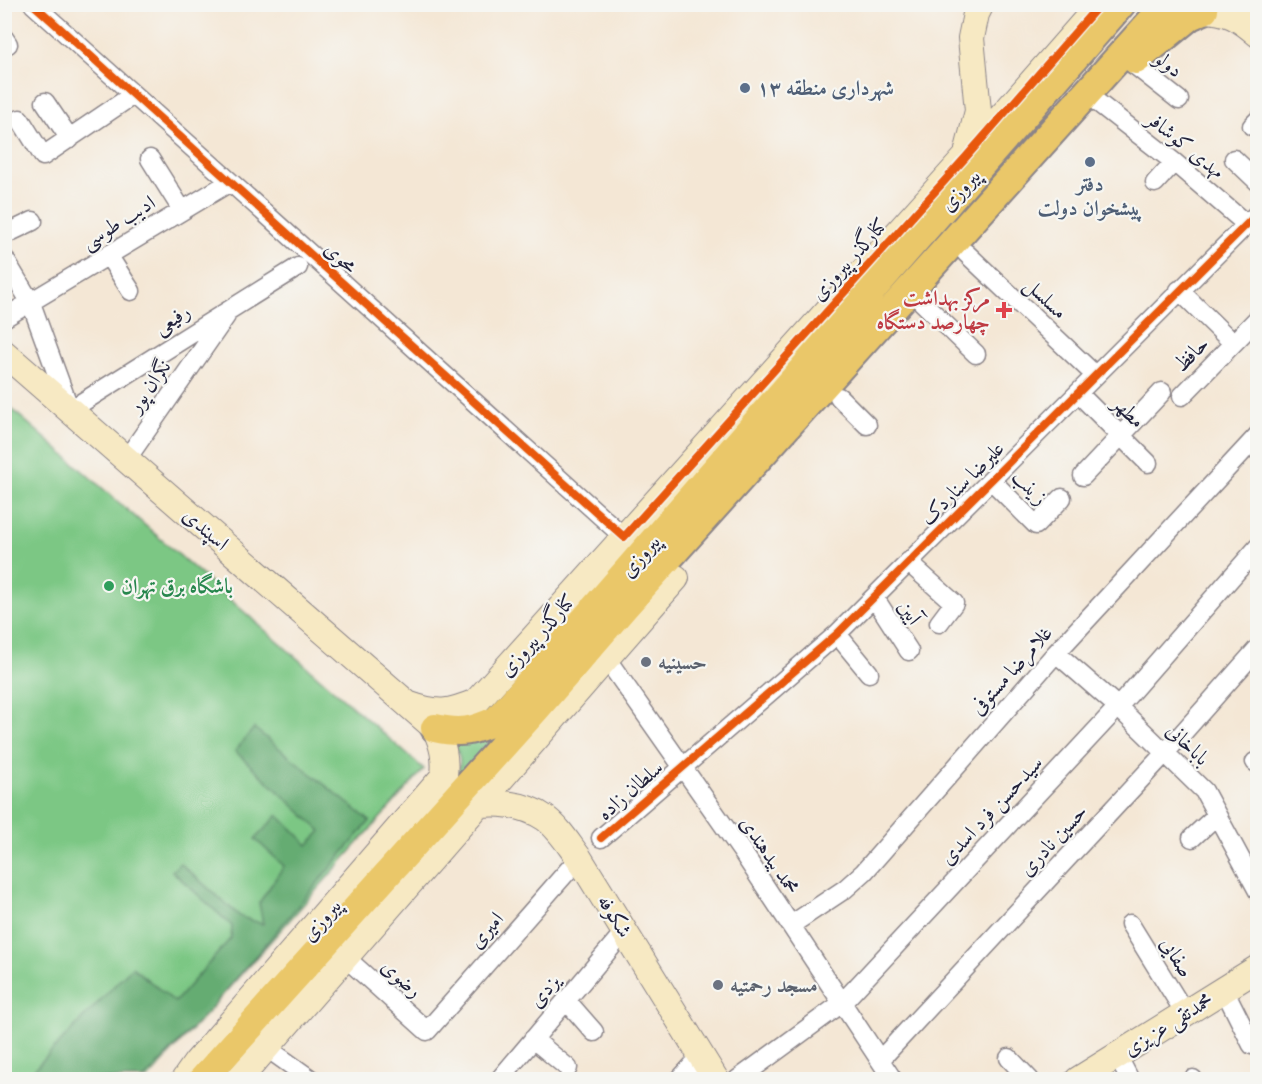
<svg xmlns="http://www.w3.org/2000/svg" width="1262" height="1084" font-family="'IM FELL DW Pica',Amiri,serif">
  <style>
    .green { fill: #7cc784; stroke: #4f7460; stroke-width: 1.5 }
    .forest { fill: #65ac72; stroke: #446756; stroke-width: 1.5 }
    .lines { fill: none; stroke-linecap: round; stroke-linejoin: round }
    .street-casing { stroke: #8b8488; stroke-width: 21 }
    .secondary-casing { stroke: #8b8488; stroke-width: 28 }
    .primary-casing { stroke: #8b8488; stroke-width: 32 }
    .street { stroke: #fff; stroke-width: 18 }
    .secondary { stroke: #f7e9c3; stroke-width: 26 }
    .primary { stroke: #eac769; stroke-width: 28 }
    .cycleway-casing { stroke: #f6f6f2; stroke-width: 11 }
    .cycleway { stroke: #e8590c; stroke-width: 8 }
    .service-dot { fill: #5c6f8a; stroke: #f6f6f2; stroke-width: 2 }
    .health-dot { fill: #e0444e; stroke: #f6f6f2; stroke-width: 2 }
    .leisure-dot { fill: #2e9e5b; stroke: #f6f6f2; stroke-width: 2 }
    .worship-dot { fill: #6b7280; stroke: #f6f6f2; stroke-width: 2 }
    .labels { text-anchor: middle; stroke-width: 4.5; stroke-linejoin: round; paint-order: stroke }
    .street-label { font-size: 21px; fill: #22223b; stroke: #f6f6f2 }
    .service-label { font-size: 21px; font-weight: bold; fill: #4e5e75; stroke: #f6f6f2; text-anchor: start }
    .health-label { font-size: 21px; font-weight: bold; fill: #be3a42; stroke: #f6f6f2; text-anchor: end }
    .leisure-label { font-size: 21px; font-weight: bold; fill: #27864d; stroke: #f6f6f2; text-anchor: start }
    .worship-label { font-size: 21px; font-weight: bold; fill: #5b616d; stroke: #f6f6f2; text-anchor: start }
  </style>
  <rect width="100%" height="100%" fill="#f6f6f2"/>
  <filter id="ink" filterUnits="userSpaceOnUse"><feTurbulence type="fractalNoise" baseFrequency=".0167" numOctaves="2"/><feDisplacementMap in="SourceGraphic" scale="12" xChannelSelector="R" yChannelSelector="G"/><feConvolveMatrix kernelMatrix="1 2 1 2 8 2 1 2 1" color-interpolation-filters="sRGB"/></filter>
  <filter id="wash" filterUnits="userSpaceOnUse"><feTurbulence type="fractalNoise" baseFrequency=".008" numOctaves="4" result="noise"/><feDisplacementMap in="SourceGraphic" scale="24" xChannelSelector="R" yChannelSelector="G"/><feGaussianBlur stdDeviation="1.35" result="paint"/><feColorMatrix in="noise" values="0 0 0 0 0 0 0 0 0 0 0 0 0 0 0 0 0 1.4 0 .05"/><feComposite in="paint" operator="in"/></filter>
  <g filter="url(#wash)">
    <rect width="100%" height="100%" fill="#f4e7d5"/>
    <path class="green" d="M5 403 424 769 148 1079H5Z
      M498 733 456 780C463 759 460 754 449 735Z"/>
    <path class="forest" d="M254 728 370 821 208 1012 144 1079H25L132 967 175 1002 231 938 232 926 172 871 180 863 241 917 263 924 259 903 284 866 255 839 278 815 308 845 321 831 235 751Z"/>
  </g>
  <g filter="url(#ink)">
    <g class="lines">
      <g class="street-casing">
        <path id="street" d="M33 4 624 537
          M4 38 8 44
          M1132 63 1179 100
          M45 102 70 139
          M1097 102 1174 162 1246 224
          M20 119 43 156 133 95
          M1252 126 1258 120
          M150 159 182 210
          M1234 159 1258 182
          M1155 183 1174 162
          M4 235 33 221
          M966 253 1095 375
          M108 255 131 291
          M4 258 31 303 70 410 298 267
          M1179 290 1233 343
          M922 302 976 354
          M4 318 230 182
          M1078 393 1148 463
          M1182 396 1258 318
          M839 397 867 425
          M126 460 226 316
          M1083 476 1162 392
          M991 480 1036 525 1062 498
          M908 562 954 603 939 623
          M874 597 909 651
          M837 634 869 673
          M1056 653 1118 707 1204 791 1258 891
          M606 658 743 853 893 1080
          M1255 762 1258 761
          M601 838 837 634 1258 213
          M1192 838 1217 815
          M1130 924 1185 1013
          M791 925 845 889 864 872 1056 653 1258 435
          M346 958 427 1031 579 858
          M1224 989 1252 1045
          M566 1000 594 1032
          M533 1039 568 1068
          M267 1048 312 1080
          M1117 1055 1130 1080
          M1009 1058 1030 1080
          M880 1060 1165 753 1258 648
          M499 1080 624 932
          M679 1080 701 1056
          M737 1080 842 1003 1118 707 1258 547
          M1193 1080V1079"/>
      </g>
      <g class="secondary-casing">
        <path id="secondary" d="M1204 10C1229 11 1239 18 1258 34
          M968 150 978 111 971 38 976 14 981 4
          M4 353 435 728C443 745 446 758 444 776L196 1063 184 1080
          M410 705C438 715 449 713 476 702L966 157 1100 4
          M468 806C494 801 523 803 545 818 559 828 569 845 579 858L716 1080
          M238 1080 676 578
          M1078 1080 1258 968"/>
      </g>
      <g class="primary-casing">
        <path id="primary" d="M1136 60 1190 16 1204 10
          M435 728C462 734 472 731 497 720L1121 4
          M202 1080 536 709 625 606 1167 4"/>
      </g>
      <use href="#street" class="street"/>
      <use href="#secondary" class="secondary"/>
      <use href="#primary" class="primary"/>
      <g class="cycleway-casing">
        <path id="cycleway" d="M33 4 624 537 966 157 1100 4
          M601 838 837 634 1258 213"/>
      </g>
      <use href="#cycleway" class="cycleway"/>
    </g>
  </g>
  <g class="service-dot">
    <circle cx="745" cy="88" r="6"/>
    <circle cx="1090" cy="162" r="6"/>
  </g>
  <path class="health-dot" d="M1001 301h6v6h6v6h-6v6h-6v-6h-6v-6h6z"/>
  <circle class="leisure-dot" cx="109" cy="586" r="6"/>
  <g class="worship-dot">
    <circle cx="646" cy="662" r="6"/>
    <circle cx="718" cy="985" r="6"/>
  </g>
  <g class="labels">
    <g class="street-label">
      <text transform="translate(1169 64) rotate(38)" y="7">دولو</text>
      <text transform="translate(1186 145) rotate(39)" y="7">مهدی کوشافر</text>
      <text transform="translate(960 190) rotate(-48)" y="7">پیروزی</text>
      <text transform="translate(118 222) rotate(-32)" y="7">ادیب طوسی</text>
      <text transform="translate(341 257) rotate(42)" y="7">محوی</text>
      <text transform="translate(849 259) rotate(-48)" y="7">کنارگذر پیروزی</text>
      <text transform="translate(1046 298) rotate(44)" y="7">مسلسل</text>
      <text transform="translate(172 319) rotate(-32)" y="7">رفیعی</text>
      <text transform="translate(1191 354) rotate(-46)" y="7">حافظ</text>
      <text transform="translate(149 386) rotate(-55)" y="7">نگران پور</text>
      <text transform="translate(1129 412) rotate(45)" y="7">مطهر</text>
      <text transform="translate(962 483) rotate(-45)" y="7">علیرضا سناردک</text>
      <text transform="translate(1030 487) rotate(45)" y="7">زینب</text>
      <text transform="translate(206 529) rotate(41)" y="7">اسپندی</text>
      <text transform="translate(640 556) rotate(-49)" y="7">پیروزی</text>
      <text transform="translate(910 612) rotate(56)" y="7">آیین</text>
      <text transform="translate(537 635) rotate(-48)" y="7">کنارگذر پیروزی</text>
      <text transform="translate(1011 670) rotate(-48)" y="7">غلامرضا مستوفی</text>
      <text transform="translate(1188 744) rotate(44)" y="7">باباخانی</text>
      <text transform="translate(630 790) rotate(-41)" y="7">سلطان زاده</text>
      <text transform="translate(991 810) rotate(-47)" y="7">سیدحسن فرد اسدی</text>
      <text transform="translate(1053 840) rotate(-47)" y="7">حسین نادری</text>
      <text transform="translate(770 855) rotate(56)" y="7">محمد بیدهندی</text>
      <text transform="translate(615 916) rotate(58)" y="7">شکوفه</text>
      <text transform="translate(321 920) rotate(-49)" y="7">پیروزی</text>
      <text transform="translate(486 930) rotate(-49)" y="7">امیری</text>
      <text transform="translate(1177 957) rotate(58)" y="7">صفایی</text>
      <text transform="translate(402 978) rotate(42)" y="7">رضوی</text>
      <text transform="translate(544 991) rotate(-50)" y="7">یزدی</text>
      <text transform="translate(1168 1024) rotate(-32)" y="7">محمدتقی عزیزی</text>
    </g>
    <g class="service-label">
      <text x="757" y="95">شهرداری منطقه ۱۳</text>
      <text x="1090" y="191" text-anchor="middle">دفتر<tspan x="1090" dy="24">پیشخوان دولت</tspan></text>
    </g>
    <g class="health-label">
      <text x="990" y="305">مرکز بهداشت<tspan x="990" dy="24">چهارصد دستگاه</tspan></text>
    </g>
    <g class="leisure-label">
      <text x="121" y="593">باشگاه برق تهران</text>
    </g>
    <g class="worship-label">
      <text x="658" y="669">حسینیه</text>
      <text x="730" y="992">مسجد رحمتیه</text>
    </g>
  </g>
  <rect width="1262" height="1084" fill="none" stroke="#f6f6f2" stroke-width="24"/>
</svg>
